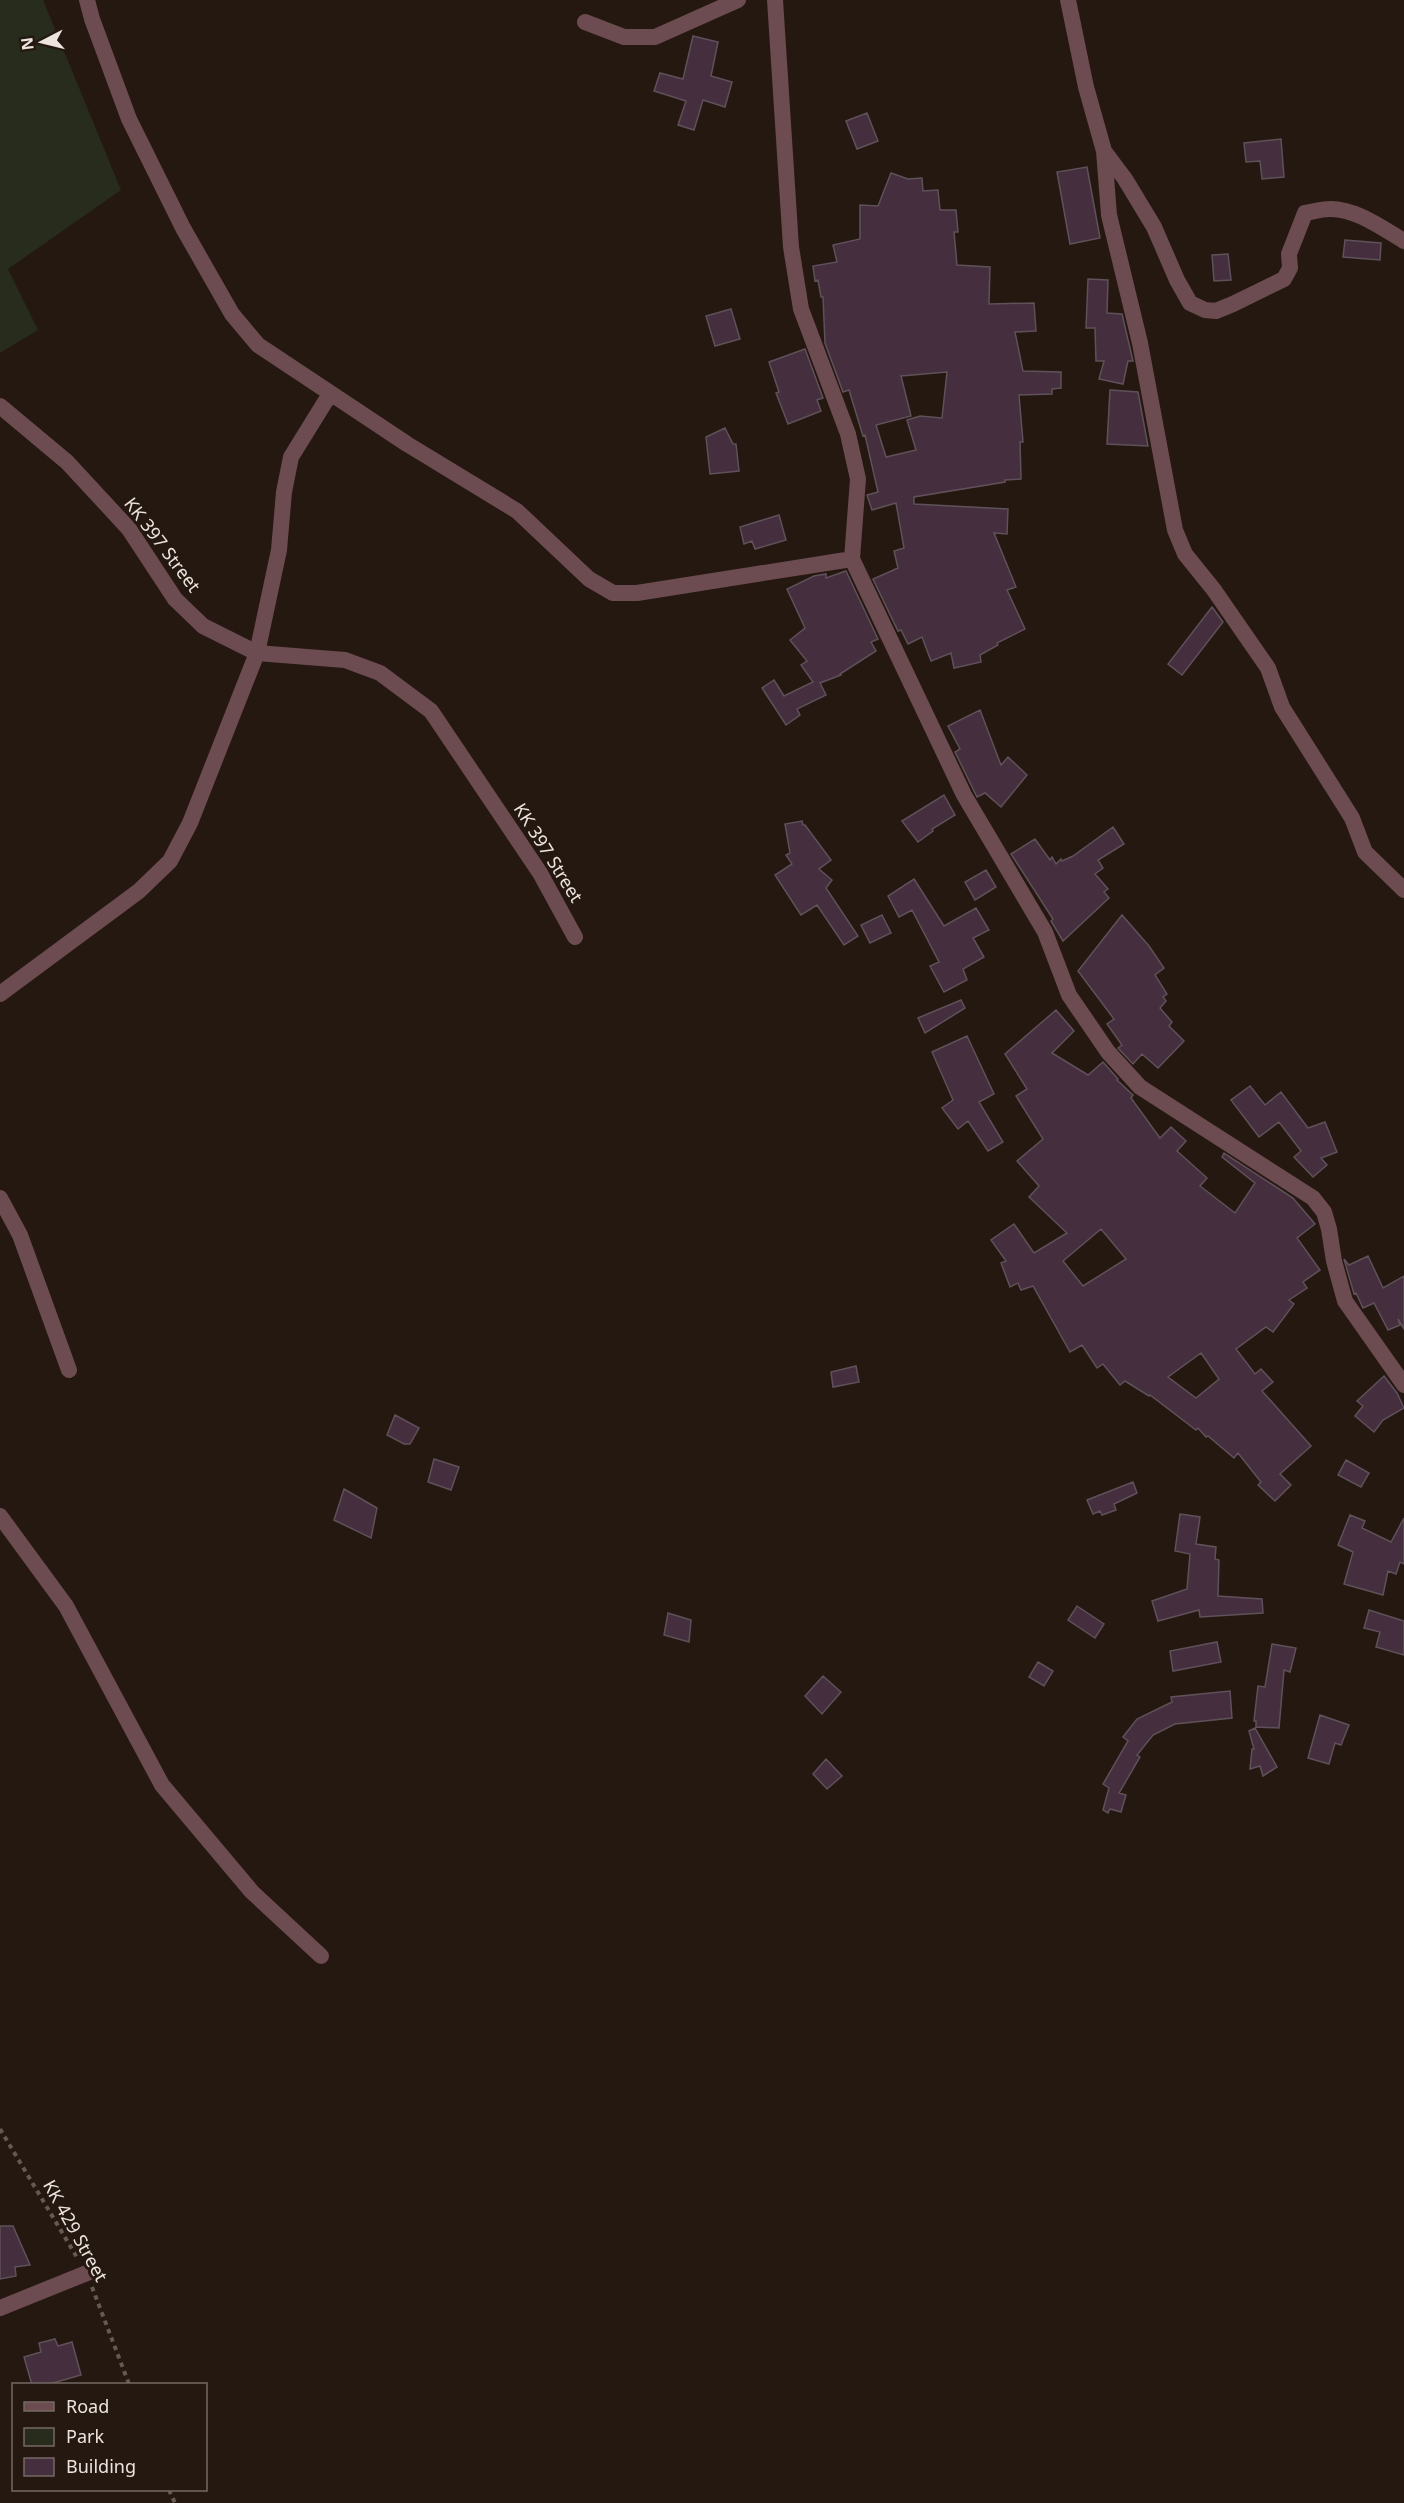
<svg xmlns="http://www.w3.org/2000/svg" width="1404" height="2503" font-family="'Noto Sans',sans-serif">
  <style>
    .green { fill: #272c1d }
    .building { fill: #452e3d; stroke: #5f515a; stroke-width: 1.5; fill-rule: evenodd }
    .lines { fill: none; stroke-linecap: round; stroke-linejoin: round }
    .path { stroke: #655a53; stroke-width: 4; stroke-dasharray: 4.5 4.5; stroke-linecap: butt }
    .minor { stroke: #6c4b51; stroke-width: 16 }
    .labels { text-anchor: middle; stroke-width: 6; stroke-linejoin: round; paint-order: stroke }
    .street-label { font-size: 18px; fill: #ede4df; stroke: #241810 }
  </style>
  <rect width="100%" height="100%" fill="#241810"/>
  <path class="green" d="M0 0H43L121 190 8 269 38 330 0 353Z"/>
  <path class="building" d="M693 36 718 42 711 76 732 82 725 107 703 100 694 130 678 125 686 101 654 91 660 73 683 79Z
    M867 113 878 141 857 149 846 121Z
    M1281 139 1284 177 1262 179 1260 161 1246 162 1244 143Z
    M1087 167 1100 238 1070 244 1057 172Z
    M891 173 908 179 922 178 923 191 938 190 940 210H956L958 232H954L957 265 990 267 989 304 1034 303 1036 331 1015 332 1023 371 1061 372V388L1052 389V394L1019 395 1023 442H1020L1021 479 1005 480V482L914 497V504L1008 509 1007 534 994 533 1016 587 1007 590 1025 629 997 643 998 645 980 655 981 662 954 668 951 653 931 661 922 637 908 644 901 630 898 631 873 579 898 568 894 551 904 548 896 503 872 510 867 495 878 492 865 435 863 436 849 390 843 392 825 343 823 297H821L818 280 815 281 813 266 837 262 833 245 860 239V205L878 206ZM947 372 942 418 920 416 907 420 916 450 886 457 876 425 911 416 901 376Z
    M1345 240 1381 243 1380 260 1343 257Z
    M1228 254 1231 280 1214 281 1212 255Z
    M1088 279 1108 280 1107 313 1122 314 1133 361H1128L1123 384 1099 379 1104 361H1096L1095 328H1086Z
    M731 309 740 339 715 346 706 316Z
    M805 349 823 398 817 400 821 411 788 424 776 393 779 392 769 362Z
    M1110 390 1138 392 1148 446 1107 444Z
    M725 428 733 444H736L739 471 710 474 706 437Z
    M779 515 786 540 755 549 752 541 744 544 740 527Z
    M846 571 878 639 871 642 876 651 840 674 841 675 820 683 826 695 797 709 800 715 786 725 762 688 774 680 784 696 813 682 801 665 807 661 790 640 805 628 787 589 814 576 826 574V578Z
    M1212 607 1223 622 1182 675 1168 664Z
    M980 710 1001 765 1008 757 1027 775 1001 807 985 793 977 797 955 752 960 749 948 726Z
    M944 795 955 815 932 829 933 831 918 842 902 821Z
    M802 821 803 825H805L831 860 819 869 832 880 826 888 858 936 844 945 817 905 801 915 775 875 792 864 786 855 790 853 785 824Z
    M1113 827 1124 844 1098 860 1103 868 1095 874 1108 889 1104 892 1109 898 1063 941 1051 921 1053 919 1011 854 1035 839 1050 860 1052 857 1056 864 1061 859 1062 861 1073 856Z
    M986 870 996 887 975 900 965 882Z
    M914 879 944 926 976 908 989 930 973 938 984 957 963 969 967 980 944 992 930 966 939 962 912 910 899 917 888 896Z
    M882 915 891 933 870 943 861 925Z
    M1122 915 1149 946 1164 968 1155 975 1167 994 1163 997 1166 1001 1160 1008 1172 1022 1169 1026 1184 1041 1158 1068 1142 1054 1133 1064 1118 1048 1122 1045 1107 1024 1114 1019 1078 971Z
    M961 1000 965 1008 925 1033 918 1018Z
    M1056 1010 1074 1031 1052 1053 1088 1075 1103 1062 1118 1079 1117 1080 1133 1095 1131 1098 1160 1138 1171 1127 1186 1141 1177 1151 1207 1178 1200 1186 1235 1213 1255 1183 1222 1157 1224 1153 1293 1198 1315 1224 1297 1238 1320 1270 1303 1282 1307 1288 1289 1300 1294 1304 1273 1332 1266 1327 1236 1349 1255 1374 1261 1369 1273 1382 1262 1391 1311 1446 1280 1474 1291 1485 1275 1501 1258 1485 1261 1482 1238 1453 1234 1458 1208 1436 1206 1437 1198 1428 1196 1430 1150 1395 1149 1396 1125 1381 1120 1385 1103 1364 1097 1368 1082 1345 1070 1352 1033 1286 1021 1290 1018 1283 1010 1287 1001 1263 1006 1261 991 1240 1014 1224 1034 1253 1067 1233 1029 1197 1039 1186 1017 1161 1043 1139 1016 1096 1027 1089 1005 1054ZM1101 1229 1126 1259 1083 1286 1063 1261ZM1201 1353 1219 1379 1196 1398 1168 1377Z
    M967 1036 994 1094 979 1102 1003 1142 988 1151 968 1121 958 1129 942 1108 953 1100 932 1052Z
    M1250 1086 1265 1105 1281 1092 1308 1128 1325 1122 1337 1152 1321 1158 1327 1165 1313 1177 1294 1157 1301 1151 1279 1122 1259 1137 1231 1100Z
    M1368 1256 1383 1288 1404 1276V1329L1398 1319 1400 1325 1388 1330 1374 1303 1363 1308 1356 1293 1354 1294 1344 1259 1349 1265Z
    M856 1366 859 1382 833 1387 831 1372Z
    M1384 1376 1397 1393 1404 1408 1383 1420 1374 1432 1355 1416 1363 1406 1357 1401Z
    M395 1415 419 1428 410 1444H404L387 1435Z
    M434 1459 459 1467 451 1490 428 1482Z
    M1346 1460 1369 1473 1361 1487 1338 1475Z
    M1133 1482 1137 1493 1114 1504 1116 1510 1102 1515 1100 1511 1093 1514 1087 1500Z
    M344 1489 377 1508 371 1538 334 1520Z
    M1180 1514 1200 1517 1196 1544 1216 1547 1215 1559 1219 1560 1218 1596 1262 1599 1263 1613 1200 1617 1199 1610 1158 1621 1152 1601 1187 1589 1190 1554 1175 1551Z
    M1350 1515 1365 1521 1362 1528 1391 1542 1404 1518V1564L1400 1562 1396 1574 1388 1571 1383 1595 1344 1584 1353 1552 1338 1545Z
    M1077 1606 1104 1624 1095 1638 1068 1620Z
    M1369 1610 1404 1621V1655L1376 1647 1380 1632 1364 1628Z
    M668 1613 691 1620 689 1642 664 1635Z
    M1217 1642 1221 1662 1173 1671 1170 1651Z
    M1272 1644 1296 1648 1290 1672 1284 1670 1279 1728 1256 1727V1721H1254L1258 1686 1265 1687Z
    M1038 1662 1053 1671 1044 1686 1029 1677Z
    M823 1676 841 1692 822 1714 805 1696Z
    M1230 1691 1232 1718 1175 1724 1153 1735 1137 1755 1140 1757 1119 1793 1126 1795 1121 1812 1110 1809 1108 1813 1103 1810 1109 1788 1103 1784 1128 1741 1123 1737 1137 1719 1172 1702 1171 1697Z
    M1320 1715 1349 1725 1341 1745 1335 1743 1329 1764 1308 1758Z
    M1255 1728 1277 1767 1263 1776 1260 1766 1250 1769 1252 1749H1254L1249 1731Z
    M826 1759 842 1776 827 1789 813 1774Z
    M0 2226H13L30 2265 15 2267 16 2276 0 2279Z
    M55 2339 58 2346 72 2342 81 2375 46 2385H32L24 2357 41 2352 39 2343Z"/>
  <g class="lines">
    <path class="path" d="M0 2129 78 2259
      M92 2287 129 2384
      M169 2490 175 2503"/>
    <path class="minor" d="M87 0 92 19 129 119 183 228 232 314 258 345 407 444 517 511 589 579 613 593H637L852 559
      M775 0 791 247 801 309 848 434 858 479 852 559 964 795 1045 932 1069 995 1108 1052 1140 1087 1313 1198 1324 1212 1329 1229 1334 1261 1345 1301 1404 1385
      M1068 0 1086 87 1104 151 1109 215 1140 343 1175 530 1185 554 1214 590 1268 668 1282 707 1352 818 1365 852 1404 890
      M585 22 624 37H655L738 0
      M1104 151 1125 179 1154 227 1177 280 1190 303 1205 310 1216 311 1233 304 1284 279 1290 268 1289 254 1305 213C1312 212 1321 209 1329 209 1355 208 1382 228 1404 241
      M0 406 67 462 129 529 175 599 203 626 257 653 345 660 380 673 431 711 540 873 575 937
      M0 994 139 891 170 861 190 823 257 653 279 550 284 492 291 457 330 394
      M0 1198 20 1235 69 1370
      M0 1516 66 1606 162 1785 252 1892 321 1956
      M0 2308 87 2273"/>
  </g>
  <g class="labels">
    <g class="street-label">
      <text transform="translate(162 545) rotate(53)" y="6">KK 397 Street</text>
      <text transform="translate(548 853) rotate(58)" y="6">KK 397 Street</text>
      <text transform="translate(75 2231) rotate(61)" y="6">KK 429 Street</text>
    </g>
  </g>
  <rect x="12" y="2383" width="195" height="108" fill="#241810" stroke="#746a63" stroke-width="1.5"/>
  <rect x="24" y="2402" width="30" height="9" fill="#6c4b51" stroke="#746a63" stroke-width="1.5"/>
  <text x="66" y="2413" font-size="18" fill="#ede4df">Road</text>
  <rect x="24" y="2428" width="30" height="18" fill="#272c1d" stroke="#746a63" stroke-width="1.5"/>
  <text x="66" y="2443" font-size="18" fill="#ede4df">Park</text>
  <rect x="24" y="2458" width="30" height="18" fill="#452e3d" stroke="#746a63" stroke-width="1.5"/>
  <text x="66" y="2473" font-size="18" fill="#ede4df">Building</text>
  <g transform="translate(42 42) rotate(263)" stroke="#241810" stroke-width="4.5" paint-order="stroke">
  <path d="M0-4.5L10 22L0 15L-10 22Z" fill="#ede4df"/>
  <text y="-9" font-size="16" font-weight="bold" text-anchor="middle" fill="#ede4df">N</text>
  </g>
</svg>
